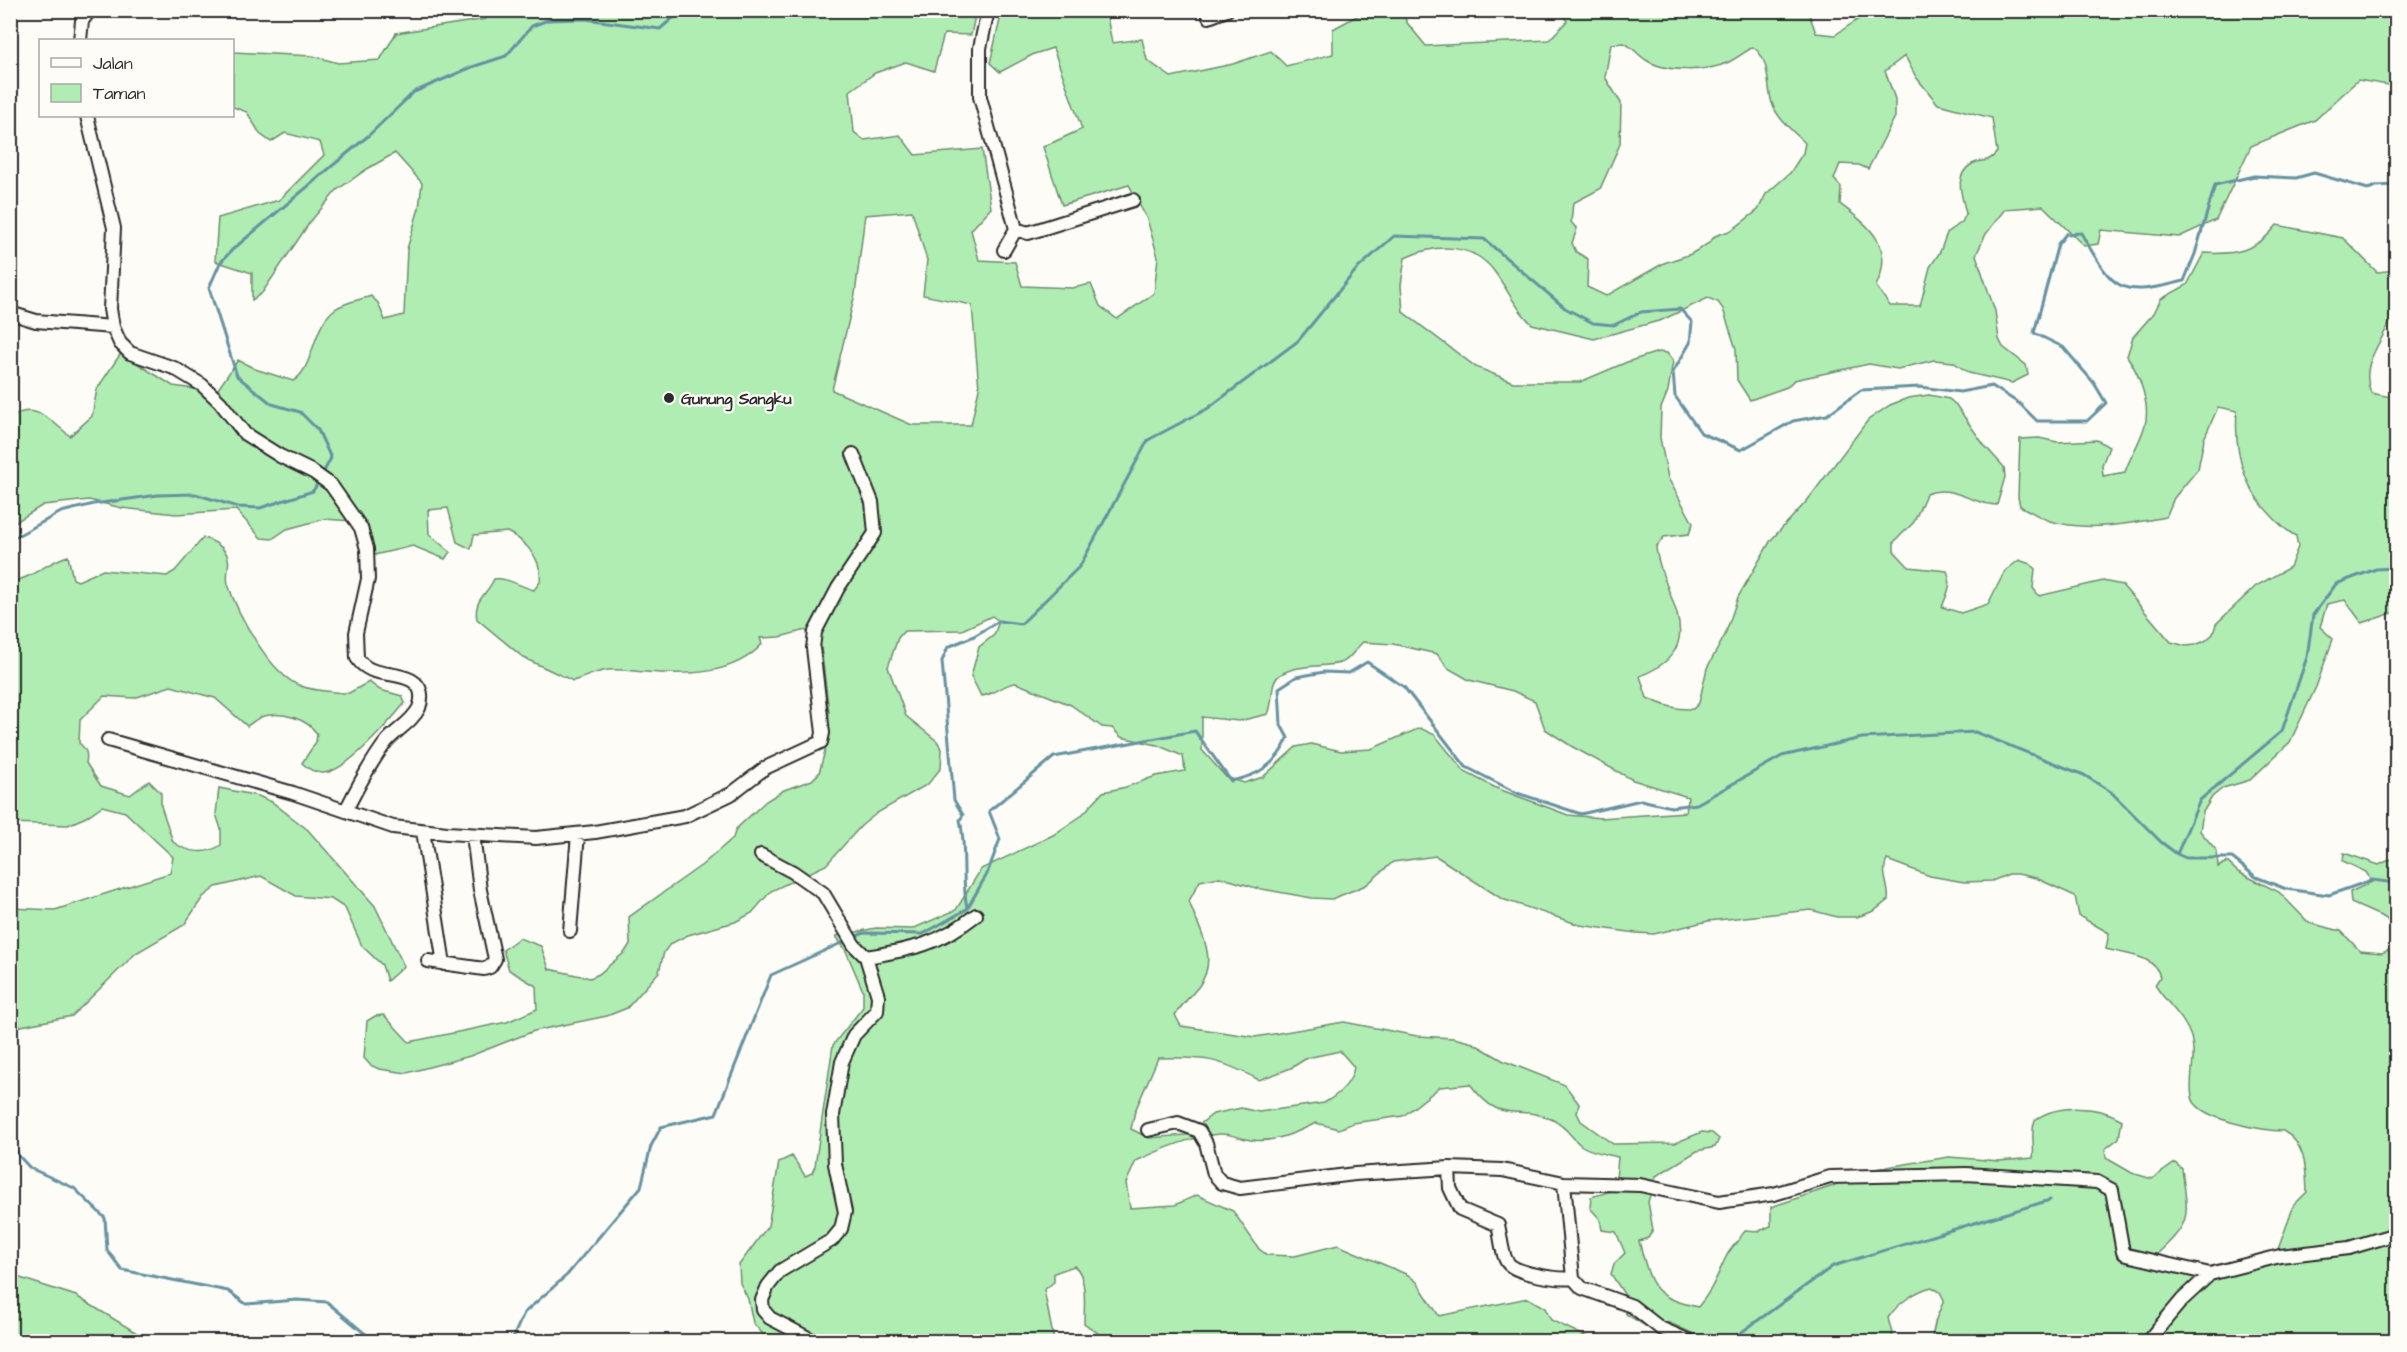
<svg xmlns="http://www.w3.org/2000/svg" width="2407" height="1352" font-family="'Architects Daughter',sans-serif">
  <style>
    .green { fill: #b0edb3; stroke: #6e8c6f; stroke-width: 1.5; fill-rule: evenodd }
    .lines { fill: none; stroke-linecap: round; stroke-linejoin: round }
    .stream { stroke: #6692a0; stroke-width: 3 }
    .street-casing { stroke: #2b2b2b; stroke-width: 16 }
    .street { stroke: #fdfcf7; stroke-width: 12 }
    .poi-dot { fill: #2b2b2b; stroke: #fdfcf7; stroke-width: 2 }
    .labels { text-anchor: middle; stroke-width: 4.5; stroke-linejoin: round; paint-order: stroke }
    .poi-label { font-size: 16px; font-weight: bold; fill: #2b2b2b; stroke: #fdfcf7; text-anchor: start }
  </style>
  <rect width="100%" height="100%" fill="#fdfcf7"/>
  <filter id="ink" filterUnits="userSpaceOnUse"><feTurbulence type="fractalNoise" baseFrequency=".0167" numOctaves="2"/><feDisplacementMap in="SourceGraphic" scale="12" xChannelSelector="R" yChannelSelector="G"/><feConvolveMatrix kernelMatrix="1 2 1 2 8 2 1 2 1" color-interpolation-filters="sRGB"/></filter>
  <g filter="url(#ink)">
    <path class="green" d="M1559 10 1808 11 1816 33 1835 35 1872 10 2396 11V83L2388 85 2358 80 2315 120 2251 146 2216 220 2179 237 2101 230 2098 244 2084 246 2043 206 2005 209 1986 234 1976 255 1995 311 1999 339 2003 347 2026 365 2028 375 2012 383 1969 373 1953 362 1934 360 1898 369 1869 364 1794 380 1787 387 1750 400 1737 380 1736 349 1723 309 1718 302 1708 298 1662 320 1594 339 1532 324C1516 310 1507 288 1494 271 1472 242 1435 244 1405 258L1401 285 1403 312 1476 367 1513 382H1580L1627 362 1658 352 1667 353 1673 361 1668 391 1661 408 1660 438 1668 478 1693 523 1689 534 1664 537 1656 547C1660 595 1716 646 1640 676L1647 698C1663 705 1676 710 1693 709L1699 703 1707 668 1725 635 1738 597 1771 540 1807 501 1868 420 1890 405 1908 398 1929 395 1949 399 1956 405 1984 445 2004 467 2005 477 1997 505C1972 505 1953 483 1926 494L1914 522 1894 542V551L1909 567 1947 571C1953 584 1947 594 1942 607L1961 613 1988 604 2005 571 2019 560 2030 564 2035 569 2033 588 2039 596 2103 581 2122 585 2171 642 2186 646 2195 645 2205 641 2213 634 2216 624 2256 586 2290 567 2298 547 2296 536C2286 531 2279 524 2271 515 2242 486 2234 450 2237 411L2218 407 2204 439 2198 469 2174 498 2166 517C2129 524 2087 532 2050 521 2040 518 2030 511 2020 506L2018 497 2020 439 2039 438 2057 442 2097 440 2109 447 2102 465 2103 476 2125 472C2130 457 2139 444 2144 428 2152 407 2139 373 2127 356L2133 337 2154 313 2161 299 2187 285 2204 253C2235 255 2257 251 2277 225L2343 238 2377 272 2396 270C2396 281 2398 293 2396 304 2391 335 2357 359 2371 393L2396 398V612L2362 623 2345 600 2327 604 2320 627 2333 639 2316 687 2290 742 2250 780 2223 788 2212 797 2203 812 2200 831 2217 851 2218 867 2227 862 2238 872 2279 892 2309 923 2341 931 2360 951 2382 953 2392 949 2396 944V1341H1931L1936 1319 1944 1300 1940 1292 1932 1287C1915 1291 1897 1304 1888 1318L1894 1341H1709L1668 1322 1652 1330 1626 1314 1624 1294 1611 1274 1614 1264 1625 1253 1616 1232 1602 1230 1600 1219 1590 1208 1591 1197 1615 1190 1618 1157C1607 1154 1591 1152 1582 1146 1572 1139 1567 1126 1551 1119 1513 1103 1502 1127 1470 1084L1440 1087 1403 1116 1353 1123 1339 1129 1316 1123C1296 1133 1269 1145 1246 1139 1235 1137 1230 1133 1219 1134 1192 1136 1160 1150 1136 1161L1126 1183 1130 1208 1175 1205 1197 1195 1233 1211 1259 1249 1267 1255 1295 1256 1338 1245 1408 1275 1417 1282 1439 1316 1528 1298 1545 1308 1551 1320 1595 1341H1099V1334L1084 1323C1084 1308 1088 1275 1074 1266L1054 1273V1282L1044 1290 1054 1341H769L753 1323 748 1299 740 1283 739 1265 768 1226 779 1162 792 1156 805 1176 812 1173 815 1166 833 1045 863 1007V991L846 951 836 936 876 928 912 929 956 910 981 869 1053 835 1081 816 1103 792 1126 787 1156 776 1185 771 1183 756 1157 745 1121 737 1112 728 1102 727 1071 705 1016 683C1002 684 995 695 981 696L971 676 979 647 994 635 999 621 992 616 962 630 904 631 898 638 888 667 906 716 937 741 942 749 941 768 928 784 877 813 861 826 826 865 771 891 752 913 735 922 688 935 670 944 664 952 659 972 627 1008 607 1016 534 1031 470 1056 407 1073 379 1069 370 1065 364 1058 367 1021 375 1016 384 1015 409 1042 507 1022 537 1009 536 986 509 970 503 950 519 938 541 946 549 969 590 978 599 974 625 952 630 944 629 917 702 865 733 838 736 829 766 801 784 790 812 780 819 773 826 747 829 712 821 647 805 630 780 637 760 638 762 644C734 676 684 675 645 672 633 671 620 669 608 670 595 672 585 677 573 681L524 658 477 619C473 600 487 595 494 579 507 577 521 587 534 590L540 582C543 560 526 541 507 532L474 535 471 549 457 542 448 508 428 510 429 534 450 552 445 559 413 546 374 555 367 522 324 519 287 529 272 539 261 538 236 510 176 514 122 508 89 500 43 505 11 525V417C36 401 52 422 70 436L92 416 97 389 121 353 173 386 216 392 238 360 255 369 293 381C315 368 311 327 335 309 345 302 359 300 371 296L378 303 385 320 404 315 407 249 419 208 422 183 395 153 367 169 337 190 310 222 262 293 252 300V273L215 261 218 218 279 200 324 155 320 142 285 133 271 142 260 134 247 112 233 107V52L313 56 338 63 380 60 396 33 486 19 487 11H976L971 35 944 34 934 71 906 62 875 73 850 91 854 132 864 140 900 135 915 155 982 149 991 208 971 230 979 260 1015 262 1022 286 1072 288 1091 284 1100 306 1117 319 1154 293 1158 257 1147 219 1129 185 1062 205 1043 147 1082 129 1053 48 1034 54 1000 72 990 63 1002 11H1106L1112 43 1142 39 1147 60 1171 77 1233 64 1271 51 1286 66 1333 54V29L1366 11H1401L1408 24 1426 46 1549 40 1567 21ZM1624 43C1633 47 1638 55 1646 60 1666 73 1708 72 1729 62 1737 58 1745 52 1753 47 1771 60 1766 84 1772 103 1777 119 1794 132 1805 143L1803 153 1790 173 1766 194 1758 210 1732 230 1715 236 1709 243 1691 254 1664 263 1606 296 1587 287 1588 259 1576 252 1572 243 1577 229 1571 222 1573 203 1600 189 1620 144 1621 103 1605 77 1611 44ZM1905 56 1916 77 1938 104 1992 118 1997 152C1987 165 1982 158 1972 164 1952 176 1963 197 1966 214L1962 222 1947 233 1940 252 1930 267 1920 306H1890L1876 286C1896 246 1869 226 1840 204L1841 187 1834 179 1840 164 1859 165 1868 169 1895 117V99L1885 71ZM912 211 927 260 923 295 972 305 979 388 971 425H912L832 390 855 294 865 215ZM1363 642 1393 644 1437 654 1448 668 1469 680 1513 691 1535 701 1545 729 1571 746 1633 780 1688 797 1686 812 1601 818 1568 815 1496 788 1465 772 1435 735 1420 728 1371 749 1341 751 1311 744 1296 747 1263 777 1244 783 1226 777 1202 750V717L1239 721 1268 714C1274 703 1269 682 1280 675 1297 663 1329 668 1343 662 1351 658 1356 648 1363 642ZM1436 856 1502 899 1580 925 1636 933 1654 934 1708 921 1811 910 1837 917H1857L1874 911 1888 900C1890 886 1880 874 1887 860L1930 876 1964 882 1992 881 2009 874H2018L2036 878 2075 896 2079 916 2109 933 2106 949C2125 955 2155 954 2160 977L2155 985C2167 1004 2184 1016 2191 1037 2197 1057 2188 1079 2192 1097 2196 1119 2263 1131 2283 1131 2306 1143 2306 1169 2307 1192L2294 1205 2277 1252 2239 1260 2198 1275 2159 1269 2153 1258C2192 1221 2189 1221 2182 1169L2175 1163 2152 1179 2132 1173 2106 1158 2105 1149 2119 1138 2122 1120C2099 1105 2057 1104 2035 1120 2030 1133 2035 1144 2033 1158L1999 1161 1949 1157 1862 1171 1833 1186 1771 1207V1226L1759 1231 1745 1230C1740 1240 1730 1248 1726 1257 1716 1278 1713 1289 1698 1307 1651 1297 1651 1285 1639 1241L1648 1238 1653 1230 1648 1202 1656 1176 1697 1151 1715 1147 1719 1139 1712 1133 1702 1132 1675 1143 1613 1144 1581 1121 1577 1113 1579 1104 1565 1085 1504 1061 1473 1043 1454 1038 1417 1036 1344 1022 1255 1037 1181 1026 1175 1015C1182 1004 1191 996 1199 986 1220 957 1198 929 1189 901L1200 881 1220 877 1256 888 1312 898 1332 899 1366 885 1393 862ZM1340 1051 1354 1067C1352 1083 1338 1095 1324 1103L1259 1112 1241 1108 1213 1114 1186 1135 1149 1138 1131 1129 1135 1111 1158 1058C1205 1057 1218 1058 1259 1080L1291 1068 1307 1058Z
      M203 538C213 541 220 544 226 553 232 562 225 573 228 584 237 613 271 676 301 686 314 691 329 691 342 693H349L369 682 380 690 402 696 405 703C390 721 347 772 323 773 314 773 308 769 302 763L316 742 317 734C308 719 282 711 264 716 258 717 252 723 247 726L215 698 171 686 134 698 104 696 80 720 79 743C86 749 88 753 86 763L101 786 130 795 149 781 161 793V806L173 842C188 853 207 855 221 845V829L216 814 219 788 258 796 272 802 308 830 375 906 404 966 387 981 382 965 362 946 345 908 331 899 296 896 261 876 216 887 203 897 184 925 136 953 72 1016 11 1028V908L55 910 170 873 173 857 125 812 102 806 86 817 68 825 11 823V582C33 578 47 562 68 556L73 579 78 581 103 570 167 576 175 571Z
      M2344 853 2379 865 2396 857V929L2385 918 2351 903 2350 892 2372 882 2366 872 2343 861Z
      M11 1275 76 1296 150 1341H11Z"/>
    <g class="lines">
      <path class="stream" d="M322 475 331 458 318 430 300 412 272 404 237 376 209 288 220 263 232 250 368 136 414 92 472 67 506 56 532 26 548 20 585 19 660 29 682 10
        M10 540 61 512 94 504 158 495 195 494 238 507 260 508 313 491 319 481
        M2177 854 2186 858H2232L2256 877 2286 889 2329 895 2372 880 2396 883
        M967 908C961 879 967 849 960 820L963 815 954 800 942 661 948 647 974 636 999 621 1021 624 1080 566 1148 440 1207 409 1298 341 1356 270 1394 236 1484 239 1565 308 1593 323 1614 325 1641 312 1680 309 1692 322 1690 343 1673 372 1675 396 1701 433 1741 450 1793 421 1827 415 1861 390 1920 387 1960 392 1992 386 2020 404 2037 421H2087L2106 403 2094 383 2063 347 2034 333 2058 244 2066 234 2081 233C2115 291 2117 298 2184 281L2195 254 2215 185 2254 176 2296 178 2314 173 2368 189 2376 186 2396 185
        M854 937 864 933 923 934 967 909 987 874 1000 839 989 811 1054 757 1195 731 1231 781C1258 776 1277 764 1288 738L1281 725 1279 688 1296 677 1324 672 1349 673 1367 662 1404 687 1466 767 1517 793 1581 814 1641 800 1671 807 1697 804 1782 756 1862 738 1975 732 2084 775 2111 792 2161 842 2177 854 2200 800 2282 731 2307 657 2313 615 2336 584 2376 569 2396 568
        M10 1139 19 1156 30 1168 74 1188 105 1218 107 1250 122 1270 228 1291 246 1304 297 1300 327 1302 375 1342
        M511 1342 524 1313 567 1275 641 1187 651 1146 661 1127 716 1114 771 975 848 940
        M1728 1342 1833 1266 2050 1200"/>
      <g class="street-casing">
        <path id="street" d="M988 10 980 48V97L1016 229 1004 250
          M1209 17 1227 10
          M80 40 82 21 90 10
          M87 116 114 228 110 309 113 327 120 343 130 353 174 368 202 385 220 402 245 434 280 456 313 472 331 485 361 528 367 549 368 579 356 633 357 658C370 678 392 670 411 680 422 686 423 697 419 708 412 722 396 730 386 742 370 763 358 786 346 810
          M1016 229 1028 233 1133 200
          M10 313 36 321 113 327
          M108 740 293 793 393 827 447 833 536 838 595 832 685 816 731 794 765 768 821 742 823 733 813 648 815 632 838 588 875 533 872 502 853 454
          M423 831 444 964
          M761 855 793 872 823 893 854 945 866 957 878 996 877 1011 854 1035 842 1062 833 1115 835 1164 845 1212 841 1229 832 1240 780 1271 768 1286 762 1300 763 1310 770 1318 816 1342
          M570 931 578 834
          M866 957C913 949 938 945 976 915
          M428 961 484 969 490 967 495 959 480 890 473 835
          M1148 1130 1178 1123 1199 1131 1206 1143 1214 1174 1222 1183 1240 1188 1355 1174 1449 1168 1502 1170 1564 1183 1640 1185 1719 1202 1774 1194 1830 1177 1966 1174 2097 1182 2112 1190 2123 1252 2127 1255 2210 1274
          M1449 1168 1450 1188 1460 1209 1498 1225C1501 1236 1501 1252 1507 1262 1515 1274 1559 1280 1573 1278L1582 1288 1632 1306 1660 1328 1692 1342
          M1564 1183 1573 1278
          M2147 1342 2182 1300 2210 1274 2280 1256 2349 1248 2396 1234"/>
      </g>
      <use href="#street" class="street"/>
    </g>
  </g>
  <circle class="poi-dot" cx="669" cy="398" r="6"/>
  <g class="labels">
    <g class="poi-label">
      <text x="681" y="404">Gunung Sangku</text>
    </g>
  </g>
  <rect width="2407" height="1352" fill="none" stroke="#fdfcf7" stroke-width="36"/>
  <rect x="18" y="18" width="2371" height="1316" fill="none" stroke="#2b2b2b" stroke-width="2" filter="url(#ink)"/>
  <rect x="39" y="39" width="195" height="78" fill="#fdfcf7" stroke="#a9a8a5" stroke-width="1.5"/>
  <rect x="51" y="58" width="30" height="9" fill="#fdfcf7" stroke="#a9a8a5" stroke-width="1.5"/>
  <text x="93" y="69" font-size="18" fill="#2b2b2b">Jalan</text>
  <rect x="51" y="84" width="30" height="18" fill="#b0edb3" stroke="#a9a8a5" stroke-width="1.5"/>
  <text x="93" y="99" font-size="18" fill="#2b2b2b">Taman</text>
</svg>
